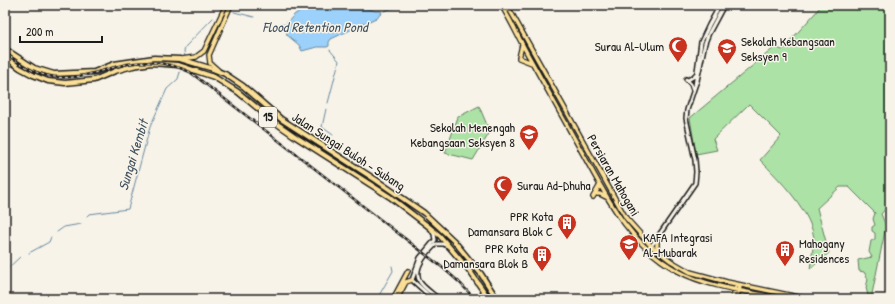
<svg xmlns="http://www.w3.org/2000/svg" width="895" height="304" font-family="'Patrick Hand',sans-serif">
  <style>
    .green { fill: #ace2a6; stroke: #647f61 }
    .water { fill: #9bd1fa; stroke: #6889a1 }
    .lines { fill: none; stroke-linecap: round; stroke-linejoin: round }
    .stream { stroke: #6889a1; stroke-width: 1 }
    .minor-casing { stroke: #1c1c1c; stroke-width: 6 }
    .major-casing { stroke: #1c1c1c; stroke-width: 6 }
    .highway-casing { stroke: #1c1c1c; stroke-width: 7 }
    .minor { stroke: #f7f3e8; stroke-width: 3 }
    .major { stroke: #fbdf96; stroke-width: 3.5 }
    .highway { stroke: #fbdf96; stroke-width: 4 }
    .rail-casing { stroke: #1c1c1c; stroke-width: 2.5 }
    .rail { stroke: #f7f3e8; stroke-width: 1; stroke-dasharray: 3; stroke-linecap: butt }
    .labels { text-anchor: middle; stroke-width: 3; stroke-linejoin: round; paint-order: stroke }
    .shield { fill: #f7f3e8; stroke: #5e5c59; stroke-width: 1 }
    .shield-label { font-size: 12px; font-weight: bold; fill: #1c1c1c }
    .poi-label { font-size: 13px; fill: #1c1c1c; stroke: #f7f3e8; text-anchor: start }
    .street-label { font-size: 13px; fill: #1c1c1c; stroke: #f7f3e8 }
    .water-label { font-size: 14px; font-style: italic; fill: #42525f; stroke: #f7f3e8 }
  </style>
  <rect width="100%" height="100%" fill="#f7f3e8"/>
  <filter id="ink" filterUnits="userSpaceOnUse"><feTurbulence type="fractalNoise" baseFrequency=".025" numOctaves="2"/><feDisplacementMap in="SourceGraphic" scale="8" xChannelSelector="R" yChannelSelector="G"/><feConvolveMatrix kernelMatrix="1 2 1 2 8 2 1 2 1" color-interpolation-filters="sRGB"/></filter>
  <g filter="url(#ink)">
    <path class="green" d="M821 5H890V207L888 206 881 214 886 226 871 299H869L866 288 868 279 864 272 859 271 858 260 872 257 869 252 871 241 875 239V233L872 231V227L875 225 873 219 875 213 849 187H840L817 208 829 253 810 269C811 260 813 250 814 241 814 214 778 178 760 160L781 136 749 104 713 139 717 150 696 154 690 118 775 47 782 50 817 11Z
      M479 106 490 132 473 160 445 153 458 117Z"/>
    <path class="water" d="M315 5H356L375 11H381L382 13 376 18 331 39 329 42V46L327 47H317L302 51 299 45 287 35 285 25 295 14Z"/>
    <g class="lines">
      <path class="stream" d="M384 11 401 5
        M234 12 254 17
        M280 24 286 25
        M185 57 184 51 186 46 213 18
        M328 103 339 61 330 50
        M326 109 322 127 333 135
        M87 216 89 214 128 209 150 127 167 89 178 79 180 72
        M57 232 64 227 81 224
        M29 253 49 242 51 237
        M5 271 21 256
        M377 299 393 271 392 266"/>
      <g class="minor-casing">
        <path id="minor" d="M686 79 691 84 693 90
          M688 80 693 77 696 74
          M695 86 697 81 705 43 709 33 724 5
          M432 231 434 234 435 240 420 258 412 280 433 299
          M650 248 695 183 696 172 695 160 686 118 687 110 695 86 701 42 709 25 720 5
          M439 299C433 294 424 288 420 282 412 268 427 253 436 244H443L448 246"/>
      </g>
      <g class="major-casing">
        <path id="major" d="M501 5C511 20 518 37 527 53 545 86 564 120 583 154 608 200 630 245 678 271 707 287 750 292 783 299
          M507 5 626 218 651 246 671 261 690 272 727 282 808 299
          M522 45 519 58 532 63
          M182 59 196 57 204 51 226 5
          M218 70 210 63 209 55 231 5
          M597 194H600L606 197
          M593 197 600 185
          M643 237 649 239 657 238V248L659 252
          M393 299 408 271
          M397 299 406 282 412 280
          M732 299 736 287
          M736 299 740 287
          M750 299 763 296"/>
      </g>
      <g class="highway-casing">
        <path id="highway" d="M5 49 34 68 54 74 94 72 114 64 154 58 180 59 210 68 225 74 243 86 281 119 376 180 424 213 454 241 481 274 497 299
          M5 57 20 68 33 75 48 81 65 83 94 80 115 71 133 66 151 63 178 65 214 77 238 92 273 121 296 137 390 197 428 226 440 236 469 270 489 299"/>
      </g>
      <use href="#minor" class="minor"/>
      <use href="#major" class="major"/>
      <use href="#highway" class="highway"/>
      <g class="rail-casing">
        <path id="rail" d="M5 53C18 62 30 71 45 75 74 83 99 70 127 64 149 60 171 63 190 72L443 268 459 282 475 299"/>
      </g>
      <use href="#rail" class="rail"/>
    </g>
  </g>
  <defs>
    <g id="mosque-pin" transform="scale(1)"><path d="M0 17L-7.5 6A9.5 9.5 0 1 1 7.5 6Z" fill="#c8321e" stroke="#f7f3e8"/><path d="M3.5-4.9A6 6 0 1 0 3.5 4.9A5 5 0 1 1 3.5-4.9Z" fill="#fff"/></g>
    <g id="school-pin" transform="scale(1)"><path d="M0 17L-7.5 6A9.5 9.5 0 1 1 7.5 6Z" fill="#c8321e" stroke="#f7f3e8"/><path d="M0-5L7-2L0 1L-7-2ZM-4 1L0 2.5L4 1V4Q0 6-4 4Z" fill="#fff"/></g>
    <g id="building-pin" transform="scale(1)"><path d="M0 17L-7.5 6A9.5 9.5 0 1 1 7.5 6Z" fill="#c8321e" stroke="#f7f3e8"/><path d="M-4-6H4V6H1V3H-1V6H-4ZM-2.5-4.3h1.7v1.8h-1.7ZM.8-4.3h1.7v1.8H.8ZM-2.5-1h1.7V.8h-1.7ZM.8-1h1.7V.8H.8Z" fill="#fff"/></g>
  </defs>
  <g fill-rule="evenodd">
    <use href="#mosque-pin" x="678" y="46"/>
    <use href="#school-pin" x="727" y="48"/>
    <use href="#school-pin" x="529" y="134"/>
    <use href="#mosque-pin" x="503" y="185"/>
    <use href="#building-pin" x="567" y="223"/>
    <use href="#school-pin" x="629" y="244"/>
    <use href="#building-pin" x="785" y="250"/>
    <use href="#building-pin" x="542" y="255"/>
  </g>
  <g class="labels">
    <rect class="shield" x="259" y="107" width="18" height="20" rx="3"/>
    <g class="shield-label">
      <text x="268" y="121">15</text>
    </g>
    <g class="poi-label">
      <text x="741" y="46">Sekolah Kebangsaan<tspan x="741" dy="15">Seksyen 9</tspan></text>
      <text x="664" y="51" text-anchor="end">Surau Al-Ulum</text>
      <text x="515" y="132" text-anchor="end">Sekolah Menengah<tspan x="515" dy="15">Kebangsaan Seksyen 8</tspan></text>
      <text x="517" y="190">Surau Ad-Dhuha</text>
      <text x="553" y="221" text-anchor="end">PPR Kota<tspan x="553" dy="15">Damansara Blok C</tspan></text>
      <text x="643" y="242">KAFA Integrasi<tspan x="643" dy="15">Al-Mubarak</tspan></text>
      <text x="799" y="248">Mahogany<tspan x="799" dy="15">Residences</tspan></text>
      <text x="528" y="253" text-anchor="end">PPR Kota<tspan x="528" dy="15">Damansara Blok B</tspan></text>
    </g>
    <g class="street-label">
      <text transform="translate(349 151) rotate(33)" y="5">Jalan Sungai Buloh - Subang</text>
      <text transform="translate(614 175) rotate(60)" y="5">Persiaran Mahogani</text>
    </g>
    <g class="water-label">
      <text x="315" y="32">Flood Retention Pond</text>
      <text transform="translate(133 155) rotate(-73)" y="5">Sungai Kembit</text>
    </g>
  </g>
  <rect width="895" height="304" fill="none" stroke="#f7f3e8" stroke-width="20"/>
  <rect x="10" y="10" width="875" height="284" fill="none" stroke="#1c1c1c" stroke-width="1.5" filter="url(#ink)"/>
  <path d="M20 36v6h82v-6" fill="none" stroke="#1c1c1c" stroke-width="2"/>
  <text x="26" y="36" font-size="12" fill="#1c1c1c" stroke="#f7f3e8" stroke-width="3" paint-order="stroke">200 m</text>
</svg>
